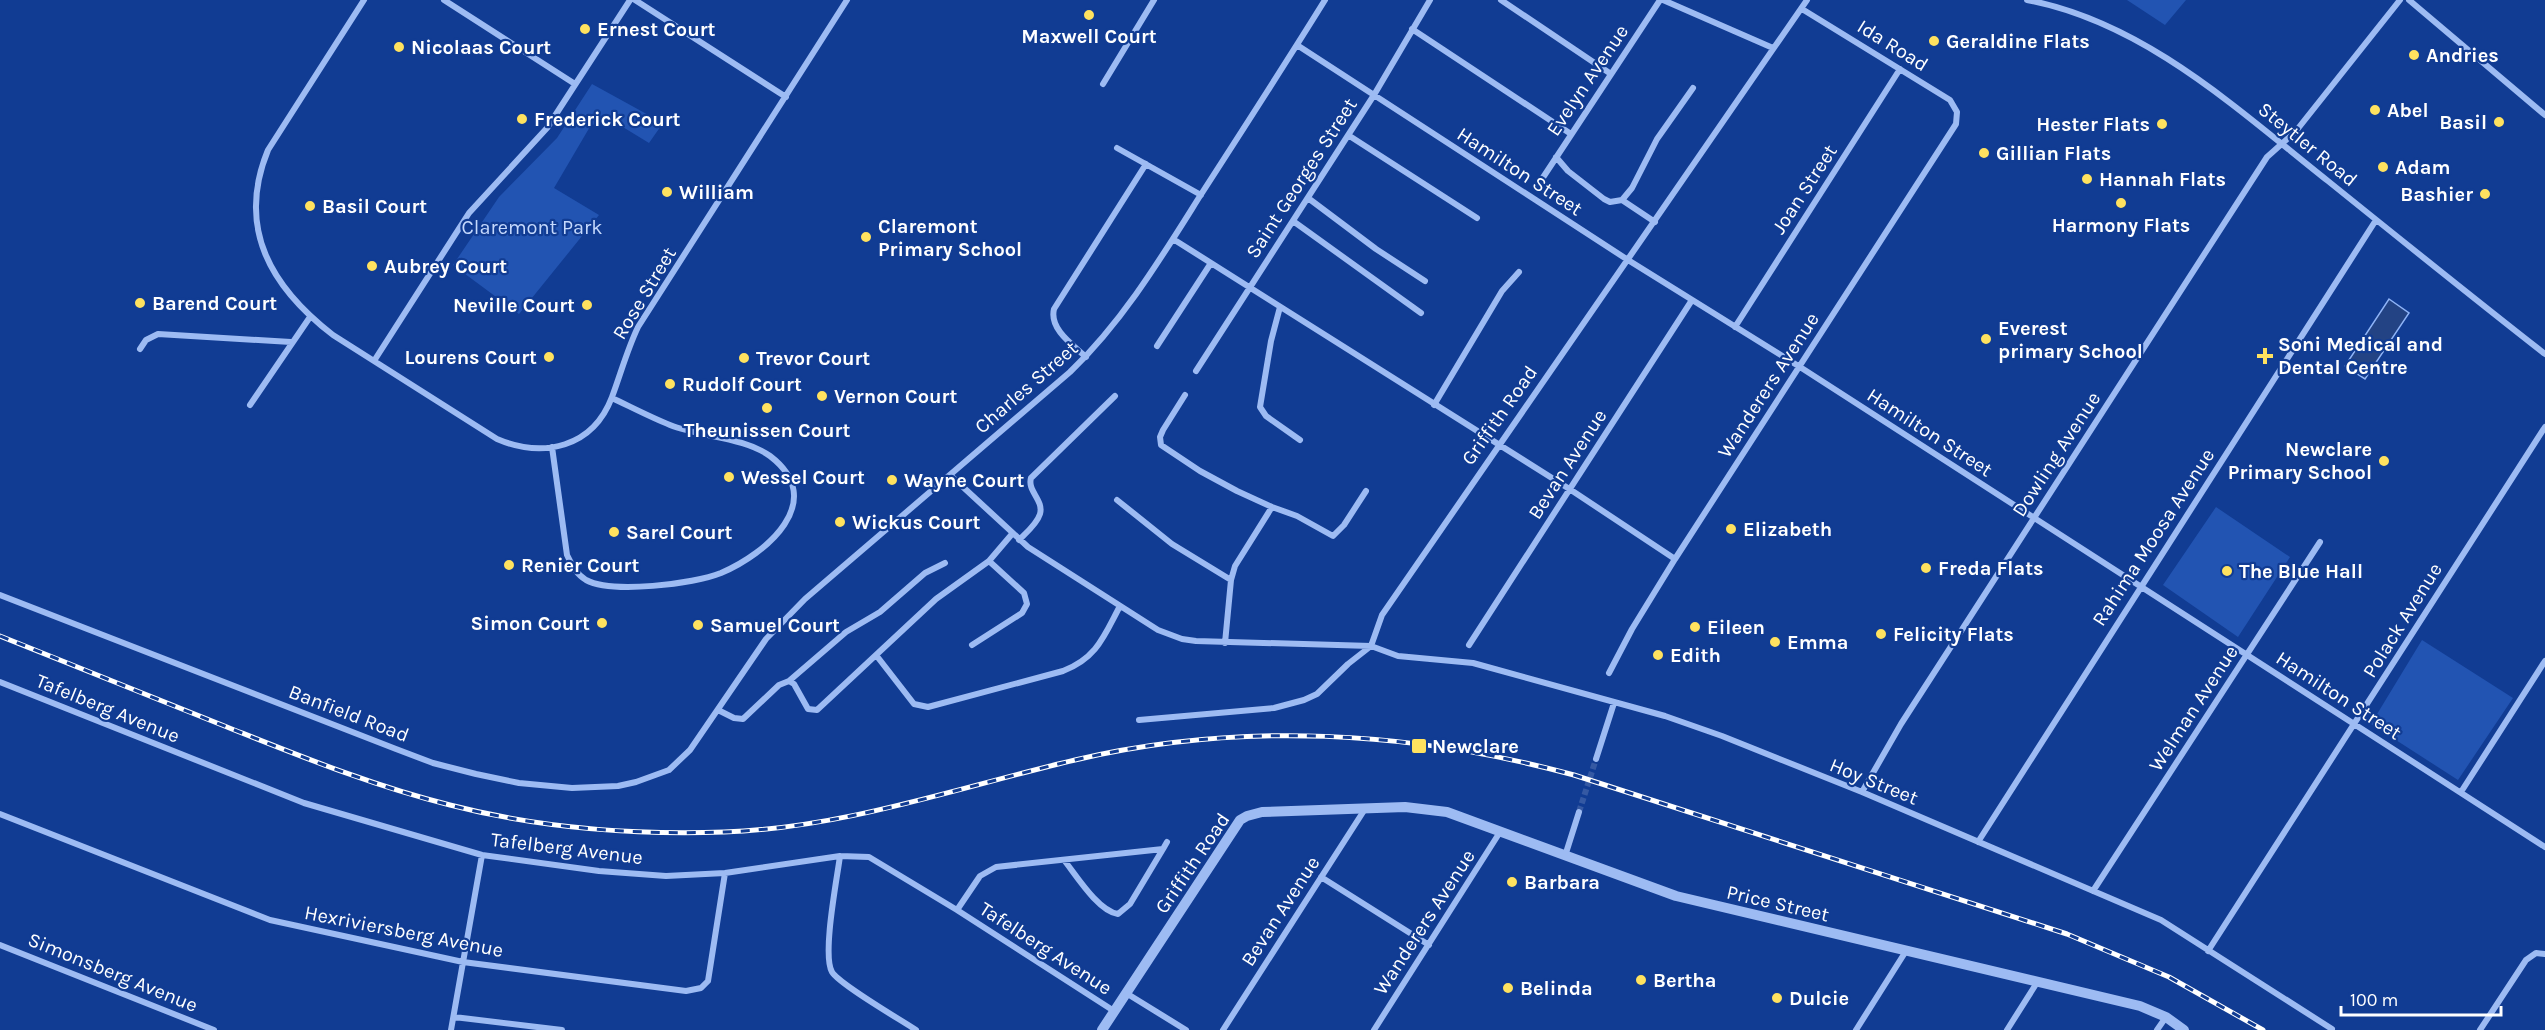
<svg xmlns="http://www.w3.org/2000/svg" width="2545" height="1030" font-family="Karla,sans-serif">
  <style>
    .green { fill: #2254b2 }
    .water { fill: #234384; stroke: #8fb4f7; stroke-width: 1.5 }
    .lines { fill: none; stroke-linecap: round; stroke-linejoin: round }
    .minor-tunnel { stroke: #3559a3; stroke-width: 6; stroke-dasharray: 6 3; stroke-linecap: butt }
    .minor { stroke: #9dbbf3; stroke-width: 6 }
    .tertiary { stroke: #9dbbf3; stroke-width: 10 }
    .rail-casing { stroke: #fff; stroke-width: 5 }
    .rail { stroke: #113c93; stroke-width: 3; stroke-dasharray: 9; stroke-linecap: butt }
    .poi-dot { fill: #ffe25f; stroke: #113c93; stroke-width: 2 }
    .labels { text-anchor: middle; stroke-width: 4.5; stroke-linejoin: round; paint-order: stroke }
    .poi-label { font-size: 20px; font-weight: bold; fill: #fff; stroke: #113c93; text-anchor: start }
    .street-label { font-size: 20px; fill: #fff; stroke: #113c93 }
    .park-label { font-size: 20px; fill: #c5d9fd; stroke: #113c93 }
  </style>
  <rect width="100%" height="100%" fill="#113c93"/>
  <path class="green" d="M2127 0H2186L2165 25Z
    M592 84 663 123 649 143 613 121 591 125 554 188 599 215 519 314 453 265 499 197 557 138Z
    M2216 507 2290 557 2238 637 2163 585Z
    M2422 640 2513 698 2458 780 2371 724Z"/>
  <path class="water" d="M2389 299 2409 313 2365 379 2345 366Z"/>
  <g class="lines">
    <path class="minor-tunnel" d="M1579 812 1596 759"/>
    <path class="minor" d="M364 0 268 150C236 228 271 287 333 335L497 439C544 459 593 447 612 397 621 373 627 350 638 327L847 0
      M444 0 575 84
      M635 0 786 97
      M1501 0 1611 74
      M1663 0 1773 48
      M2027 0C2144 22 2237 109 2328 181 2400 239 2472 297 2545 354
      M2409 0 2545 115
      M1412 29 1571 134
      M1297 45 1628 260 1800 367 2545 847
      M1103 84 1154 0
      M1348 135 1477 218
      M1117 148 1201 195
      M1556 157 1568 171 1604 199 1610 202 1622 200 1632 188 1657 139 1693 88
      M1542 179 1660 0
      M1308 198 1376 249 1425 281
      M1622 200 1655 222
      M1293 221 1421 313
      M1173 239 1571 490 1675 559
      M1280 307 1271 341 1260 407 1266 416 1300 440
      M1735 327 1900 69
      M1157 346 1211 263
      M140 349 146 340 158 334 291 342
      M1086 357C1073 345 1049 329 1054 309L1146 164
      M374 361 469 213 547 128 630 0
      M1196 371 1374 95 1430 0
      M1185 395 1163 430 1160 437 1161 445 1200 471 1237 491 1272 507 1297 516 1333 536 1344 525 1366 491
      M250 405 310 317
      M1434 405 1502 291 1519 272
      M552 447 567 555C572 565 576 574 586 580 612 594 693 584 721 573 766 554 829 501 770 456 744 437 700 437 670 425 650 417 631 407 612 398
      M950 475 1028 547 1158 630 1182 639 1196 641 1371 646 1398 656 1473 663 1665 716 1722 736 1862 792 2161 920 2332 1029
      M1117 500 1172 544 1231 580
      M1019 540C1026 533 1037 524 1040 514 1044 500 1027 491 1031 478L1115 396
      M0 595 396 749 433 763 476 774 519 783 572 788 618 786 636 782 669 770 690 750 766 639 805 599 1070 372C1123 321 1161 258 1200 196 1242 131 1284 66 1325 0
      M1225 643 1231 580 1235 566 1272 507
      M972 645 1022 613 1027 604 1024 593 989 561
      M1469 645 1692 300
      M876 655 914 704 928 707 1063 671C1097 658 1104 636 1120 606
      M1609 673 1632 629 1675 559 1956 124 1957 112 1950 100 1802 9
      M789 681 846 632 880 612 925 573 945 563
      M0 682 304 803 482 855 599 871 666 876 725 873 840 856 869 857 957 910 1114 1011
      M718 710 734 718 743 719 779 685 789 681 794 684 808 709 817 710 936 599 989 561 1012 534
      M1139 720 1274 708 1304 700 1317 694 1348 664 1371 646 1382 615 1807 0
      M1596 759 1614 703
      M1862 792 1901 724 2267 157 2296 131 2400 0
      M2461 792 2545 661
      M0 814 270 920 463 962 686 991 701 988 708 981 725 873
      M1978 842 2376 220
      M840 856C837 879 822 955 832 972 839 984 901 1020 916 1030
      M1565 856 1579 812
      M1064 860C1076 875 1098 911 1118 914L1130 904 1163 849
      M1321 877 1429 945
      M2093 891 2320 542
      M957 910 980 876 996 867 1163 849 1167 842
      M0 945 214 1030
      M2208 951 2545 427
      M1126 993 1186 1030
      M454 1017 562 1030
      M451 1030 482 855
      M1223 1030 1365 809
      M1374 1030 1500 832
      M1856 1030 1906 951
      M2007 1030 2038 981
      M2157 1030 2166 1017
      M2480 1030 2526 960 2536 953 2545 954"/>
    <path class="tertiary" d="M1102 1030 1240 820 1247 816 1262 812 1405 807 1447 812 1676 896 2140 1006 2166 1017 2184 1030"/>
    <g class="rail-casing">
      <path id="rail" d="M0 636C76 666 151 697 227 727 300 756 373 786 450 805 539 828 632 835 724 832 845 828 959 787 1075 760 1240 721 1412 731 1574 775L2067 934 2169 977 2263 1030"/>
    </g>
    <use href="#rail" class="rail"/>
  </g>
  <g class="poi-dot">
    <circle cx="1089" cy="15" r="6"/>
    <circle cx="585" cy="29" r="6"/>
    <circle cx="1934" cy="41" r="6"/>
    <circle cx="399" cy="47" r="6"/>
    <circle cx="2414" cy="55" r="6"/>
    <circle cx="2375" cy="110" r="6"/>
    <circle cx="522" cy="119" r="6"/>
    <circle cx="2499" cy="122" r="6"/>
    <circle cx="2162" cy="124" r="6"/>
    <circle cx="1984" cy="153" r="6"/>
    <circle cx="2383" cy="167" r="6"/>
    <circle cx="2087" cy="179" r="6"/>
    <circle cx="667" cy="192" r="6"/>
    <circle cx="2485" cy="194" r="6"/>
    <circle cx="2121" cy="203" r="6"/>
    <circle cx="310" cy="206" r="6"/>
    <circle cx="866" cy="237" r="6"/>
    <circle cx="372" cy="266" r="6"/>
    <circle cx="140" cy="303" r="6"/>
    <circle cx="587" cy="305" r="6"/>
    <circle cx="1986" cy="339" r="6"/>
    <path d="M2262 347h6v6h6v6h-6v6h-6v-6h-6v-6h6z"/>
    <circle cx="549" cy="357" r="6"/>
    <circle cx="744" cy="358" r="6"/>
    <circle cx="670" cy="384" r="6"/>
    <circle cx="822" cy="396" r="6"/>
    <circle cx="767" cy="408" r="6"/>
    <circle cx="2384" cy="461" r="6"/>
    <circle cx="729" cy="477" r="6"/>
    <circle cx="892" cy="480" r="6"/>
    <circle cx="840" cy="522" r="6"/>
    <circle cx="1731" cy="529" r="6"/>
    <circle cx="614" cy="532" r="6"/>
    <circle cx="509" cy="565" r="6"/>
    <circle cx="1926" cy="568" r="6"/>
    <circle cx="2227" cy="571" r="6"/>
    <circle cx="602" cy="623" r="6"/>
    <circle cx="698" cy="625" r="6"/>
    <circle cx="1695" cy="627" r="6"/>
    <circle cx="1881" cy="634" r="6"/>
    <circle cx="1775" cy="642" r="6"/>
    <circle cx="1658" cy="655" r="6"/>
    <rect x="1411" y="738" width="16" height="16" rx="3"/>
    <circle cx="1512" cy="882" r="6"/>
    <circle cx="1641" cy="980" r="6"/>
    <circle cx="1508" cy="988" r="6"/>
    <circle cx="1777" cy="998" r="6"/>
  </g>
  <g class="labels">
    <g class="poi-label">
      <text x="597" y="36">Ernest Court</text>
      <text x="1089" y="43" text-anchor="middle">Maxwell Court</text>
      <text x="1946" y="48">Geraldine Flats</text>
      <text x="411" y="54">Nicolaas Court</text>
      <text x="2426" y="62">Andries</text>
      <text x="2387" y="117">Abel</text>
      <text x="534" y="126">Frederick Court</text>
      <text x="2487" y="129" text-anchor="end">Basil</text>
      <text x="2150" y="131" text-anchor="end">Hester Flats</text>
      <text x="1996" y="160">Gillian Flats</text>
      <text x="2395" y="174">Adam</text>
      <text x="2099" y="186">Hannah Flats</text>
      <text x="679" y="199">William</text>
      <text x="2473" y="201" text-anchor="end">Bashier</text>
      <text x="322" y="213">Basil Court</text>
      <text x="2121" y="232" text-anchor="middle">Harmony Flats</text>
      <text x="878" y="233">Claremont<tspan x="878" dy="23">Primary School</tspan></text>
      <text x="384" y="273">Aubrey Court</text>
      <text x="152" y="310">Barend Court</text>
      <text x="575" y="312" text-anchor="end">Neville Court</text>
      <text x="1998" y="335">Everest<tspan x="1998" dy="23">primary School</tspan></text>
      <text x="2278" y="351">Soni Medical and<tspan x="2278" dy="23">Dental Centre</tspan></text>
      <text x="537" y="364" text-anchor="end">Lourens Court</text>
      <text x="756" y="365">Trevor Court</text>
      <text x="682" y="391">Rudolf Court</text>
      <text x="834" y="403">Vernon Court</text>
      <text x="767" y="437" text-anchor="middle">Theunissen Court</text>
      <text x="2372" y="456" text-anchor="end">Newclare<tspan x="2372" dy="23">Primary School</tspan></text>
      <text x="741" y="484">Wessel Court</text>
      <text x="904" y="487">Wayne Court</text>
      <text x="852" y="529">Wickus Court</text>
      <text x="1743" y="536">Elizabeth</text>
      <text x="626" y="539">Sarel Court</text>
      <text x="521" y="572">Renier Court</text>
      <text x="1938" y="575">Freda Flats</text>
      <text x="2239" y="578">The Blue Hall</text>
      <text x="590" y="630" text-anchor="end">Simon Court</text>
      <text x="710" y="632">Samuel Court</text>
      <text x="1707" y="634">Eileen</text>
      <text x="1893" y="641">Felicity Flats</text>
      <text x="1787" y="649">Emma</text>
      <text x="1670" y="662">Edith</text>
      <text x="1432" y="753">Newclare</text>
      <text x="1524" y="889">Barbara</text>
      <text x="1653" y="987">Bertha</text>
      <text x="1520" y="995">Belinda</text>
      <text x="1789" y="1005">Dulcie</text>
    </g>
    <g class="street-label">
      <text transform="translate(1893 45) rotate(32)" y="7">Ida Road</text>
      <text transform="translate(1587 80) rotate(-56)" y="7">Evelyn Avenue</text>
      <text transform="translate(2308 144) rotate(39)" y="7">Steytler Road</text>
      <text transform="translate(1520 171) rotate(33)" y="7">Hamilton Street</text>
      <text transform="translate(1301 178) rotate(-57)" y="7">Saint Georges Street</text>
      <text transform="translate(1804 189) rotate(-57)" y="7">Joan Street</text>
      <text transform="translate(644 293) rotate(-59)" y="7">Rose Street</text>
      <text transform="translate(1768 385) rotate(-57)" y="7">Wanderers Avenue</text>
      <text transform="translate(1026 387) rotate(-41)" y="7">Charles Street</text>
      <text transform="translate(1499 415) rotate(-55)" y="7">Griffith Road</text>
      <text transform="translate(1930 432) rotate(33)" y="7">Hamilton Street</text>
      <text transform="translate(2056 454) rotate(-57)" y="7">Dowling Avenue</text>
      <text transform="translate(1567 464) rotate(-57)" y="7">Bevan Avenue</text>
      <text transform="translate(2153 537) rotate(-57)" y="7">Rahima Moosa Avenue</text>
      <text transform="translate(2402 620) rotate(-58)" y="7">Polack Avenue</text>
      <text transform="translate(2339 695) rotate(33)" y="7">Hamilton Street</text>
      <text transform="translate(108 708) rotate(22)" y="7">Tafelberg Avenue</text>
      <text transform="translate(2193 708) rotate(-57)" y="7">Welman Avenue</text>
      <text transform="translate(349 713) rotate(21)" y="7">Banfield Road</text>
      <text transform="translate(1874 781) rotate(22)" y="7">Hoy Street</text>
      <text transform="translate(567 848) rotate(7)" y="7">Tafelberg Avenue</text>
      <text transform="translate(1192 863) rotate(-56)" y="7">Griffith Road</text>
      <text transform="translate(1778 903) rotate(13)" y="7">Price Street</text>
      <text transform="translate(1280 911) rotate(-57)" y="7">Bevan Avenue</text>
      <text transform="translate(1424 922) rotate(-57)" y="7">Wanderers Avenue</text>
      <text transform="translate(404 931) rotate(11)" y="7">Hexriviersberg Avenue</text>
      <text transform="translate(1046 948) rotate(33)" y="7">Tafelberg Avenue</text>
      <text transform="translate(113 972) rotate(22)" y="7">Simonsberg Avenue</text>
    </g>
    <g class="park-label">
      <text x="532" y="234">Claremont Park</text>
    </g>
  </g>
  <path d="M2341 1006v9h160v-9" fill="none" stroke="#ffffff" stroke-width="3"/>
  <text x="2350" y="1006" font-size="18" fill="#ffffff" stroke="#113c93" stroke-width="4.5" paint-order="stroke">100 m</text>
</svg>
